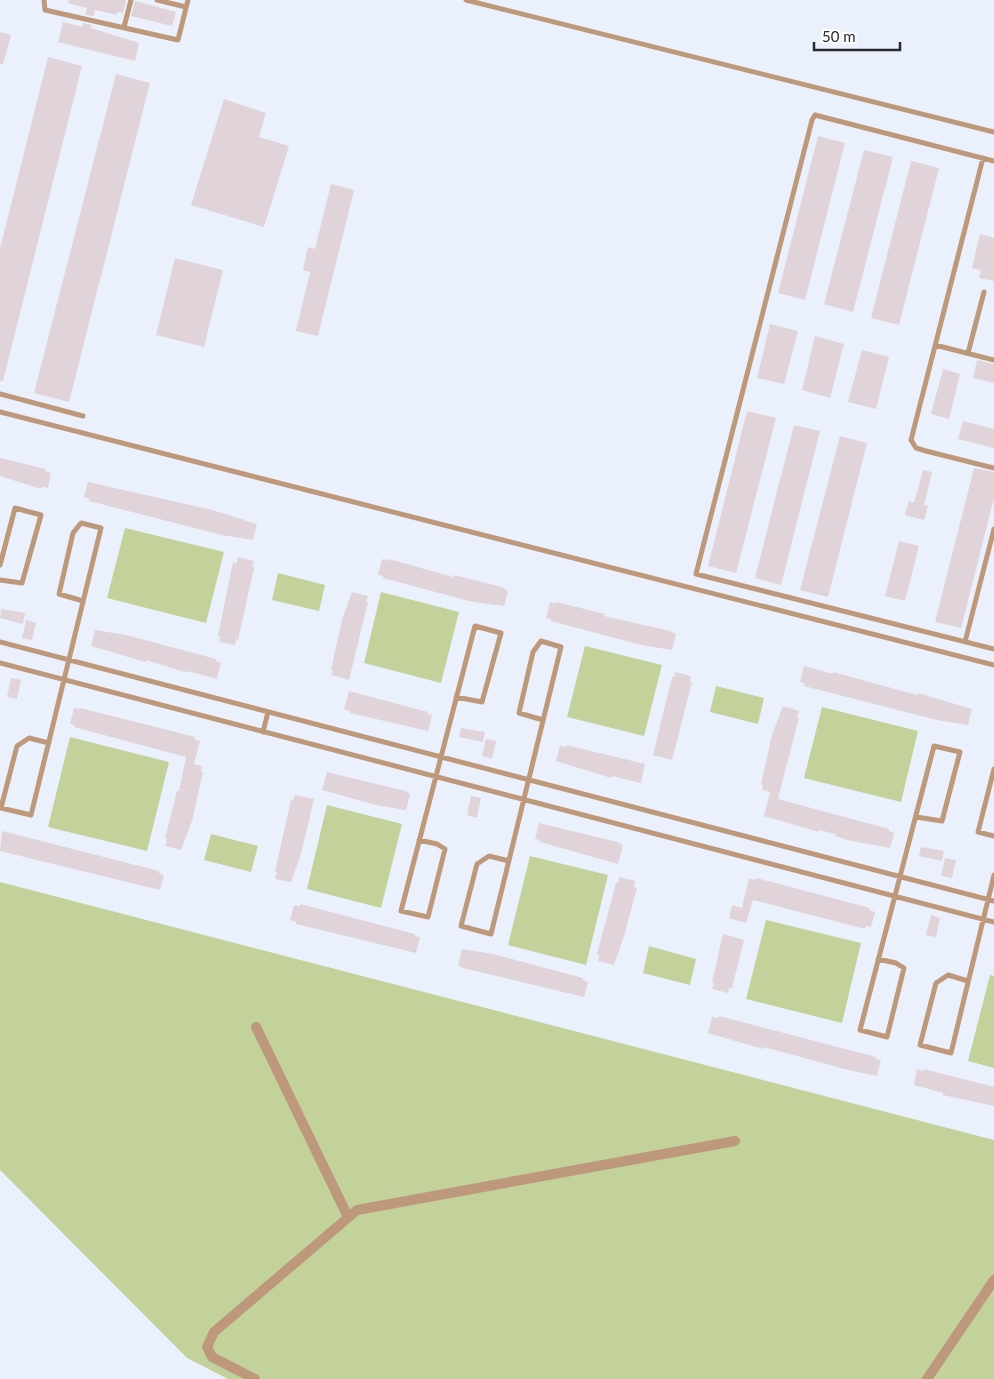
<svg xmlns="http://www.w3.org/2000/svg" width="994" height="1379" font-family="Lato,sans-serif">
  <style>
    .green { fill: #c3d19b }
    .building { fill: #e0d3d9 }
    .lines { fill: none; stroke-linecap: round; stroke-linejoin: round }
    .lane { stroke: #be987b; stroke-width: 5 }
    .street { stroke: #be987b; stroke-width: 10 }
  </style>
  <rect width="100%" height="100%" fill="#ebf1fc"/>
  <path class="green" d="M125 528 224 552 206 623 107 598Z
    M278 573 325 585 319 611 272 600Z
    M381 592 459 612 441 683 364 663Z
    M585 646 662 665 644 736 567 717Z
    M716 686 764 698 758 724 710 712Z
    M822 707 918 731 901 802 804 778Z
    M70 737 169 762 147 851 48 827Z
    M327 805 402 824 381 908 307 889Z
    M211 834 258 846 251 872 204 860Z
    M530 856 608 875 586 965 508 945Z
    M0 882 994 1140V1379H228L187 1358 0 1170Z
    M766 920 861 943 842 1023 746 999Z
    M649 946 696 959 690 985 643 973Z
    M990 975 994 976V1068L968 1061Z"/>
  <path class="building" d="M69 0H126L123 13 117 12V15L95 10 94 16 85 15 87 8 68 3Z
    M135 1 176 12 172 26 131 16Z
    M63 22 82 27 83 23 92 25 91 28 139 43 135 61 58 42Z
    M0 32 11 35 3 64H0Z
    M48 57 82 66 3 381H0V248Z
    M116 74 150 83 69 402 34 393Z
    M224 99 266 113 259 137 289 146 264 227 191 205Z
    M818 136 845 143 805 300 778 293Z
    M864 150 893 157 853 312 824 304Z
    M911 161 939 168 899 325 871 318Z
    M331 184 354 190 318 336 296 331 310 272 303 270 308 247 315 249Z
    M980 234 994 238V281L979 278 981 270 972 268Z
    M175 258 223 270 204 347 156 335Z
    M770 324 798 331 784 384 757 378Z
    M815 336 844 344 830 398 802 390Z
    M862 350 889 357 876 409 848 402Z
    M977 360 994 364V383L973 378Z
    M943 369 960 374 949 419 931 414Z
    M747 411 776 418 736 573 708 566Z
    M963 421 994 429V448L958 439Z
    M794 425 820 431 781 585 755 578Z
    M840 436 867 443 828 597 800 590Z
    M0 458 46 469 45 471 51 473 48 488 42 487 41 489 0 476Z
    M974 468 994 472V498L961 628 935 622Z
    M923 470 932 472 924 505 928 506 924 520 905 515 909 501 914 503Z
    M88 482 212 510 257 524 253 540 222 535 89 501 90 499 84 497Z
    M899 541 919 546 905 601 885 596Z
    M238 557 254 561 252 567 254 568 238 640 236 639 235 645 219 642 220 636H218L233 562 237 563Z
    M382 559 388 561 389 559 453 577 454 575 502 587 508 591 504 606 473 602 383 578V576L378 575Z
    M352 592 368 596 366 602H368L349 680 331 675 333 670 331 669 342 620Z
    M550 602 556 604V602L605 614 604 616 670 631 676 634 672 650 641 645 551 621V619L546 618Z
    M1 609 25 613 23 624 0 618Z
    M26 620 36 623 32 640 22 638Z
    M95 630 126 635 216 659V661L221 663 217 679 188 671V673L146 660 145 662 91 646Z
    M804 666 833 674V672L917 695 918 693 972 709 968 725 937 720 804 686 805 683 800 682Z
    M675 672 691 676 690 682H692L672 760 653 755 672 677H674Z
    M11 678 21 680 17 699 7 697Z
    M349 691 428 712 427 714 432 715 428 731 350 713V711L344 709Z
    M783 706 799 711 797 717H799L778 799 889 829V831L894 833 890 848 847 840 835 836 836 834 819 830V832L764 816 770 792 762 790 763 785 761 784 772 735Z
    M74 708 80 709V708L152 726 195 737 194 739 200 741 194 764 202 766 201 772H203L192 821 181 850 165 846 167 839H165L177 791H179L186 757 74 727 75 725 70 724Z
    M461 728 485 732 483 742 459 737Z
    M486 739 496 741 492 759 482 756Z
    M566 745 645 764 641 783 612 776 611 778 556 761 560 746 566 747Z
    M327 772 405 791 410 794 406 810 376 805 322 790Z
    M295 795 314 799 301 854 291 882 275 879 277 872H275L291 800 293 801Z
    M471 796 481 798 477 818 467 815Z
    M539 823 617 842 623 845 618 864 540 842V840L535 839Z
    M2 831 159 871V873L164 875 160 890 0 851Z
    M921 847 944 851 942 861 919 856Z
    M945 858 956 860 952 878 941 876Z
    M619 877 635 881 634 887 637 888 624 936 614 965 598 961 599 955 597 954 616 883H618Z
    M749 878 755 880 756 878 870 908 869 910 875 912 871 927 866 926 865 929 753 900 746 923 729 918 732 905 742 908Z
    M300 904 415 934V936L420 937 416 953 296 924V922L290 920 294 905 300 906Z
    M931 915 940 918 936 937 926 935Z
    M723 934 744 940 732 988H729L728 993 712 989 714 983H712Z
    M462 949 493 954 583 978V980L588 982 584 997 463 968 458 965Z
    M719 1016 876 1057V1059L881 1060 877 1076 848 1070 764 1047 763 1049 708 1033 712 1017 718 1018Z
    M917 1069 923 1071 924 1069 994 1087V1106L943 1095V1093L914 1085Z"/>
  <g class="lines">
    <path class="lane" d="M44 0 45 10 178 40 188 0
      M157 0 186 7
      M466 0 994 132
      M124 27 131 0
      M983 158 911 440 916 448 926 451 994 468
      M994 161 815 115 812 120 696 574 994 649
      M935 345 994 360
      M968 353 984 292
      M0 394 83 416
      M0 412 994 665
      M0 565 15 508 41 515 22 583 0 580
      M0 642 994 901
      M965 642 994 529
      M0 663 994 922
      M263 732 268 712
      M49 743 29 738 17 746 1 808 31 815 101 528 81 523 73 533 59 594 83 601
      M994 769 978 832 994 836
      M419 840 437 844 445 849 428 917 401 911 475 626 501 633 482 702 456 697
      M509 861 489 856 477 864 461 926 491 934 561 647 541 641 533 652 519 713 543 720
      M878 959 896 963 904 968 887 1037 860 1030 934 746 960 752 942 821 916 817
      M968 981 948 975 936 983 920 1045 951 1053 994 875"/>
    <path class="street" d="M256 1027 348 1217
      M255 1379 212 1357 207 1347 214 1332 357 1210 735 1141
      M927 1379 994 1280"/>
  </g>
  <path d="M814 42v8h86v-8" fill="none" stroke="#27292d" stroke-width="2.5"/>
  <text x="822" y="42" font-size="15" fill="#27292d" stroke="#fefefe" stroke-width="4" paint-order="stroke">50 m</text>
</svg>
